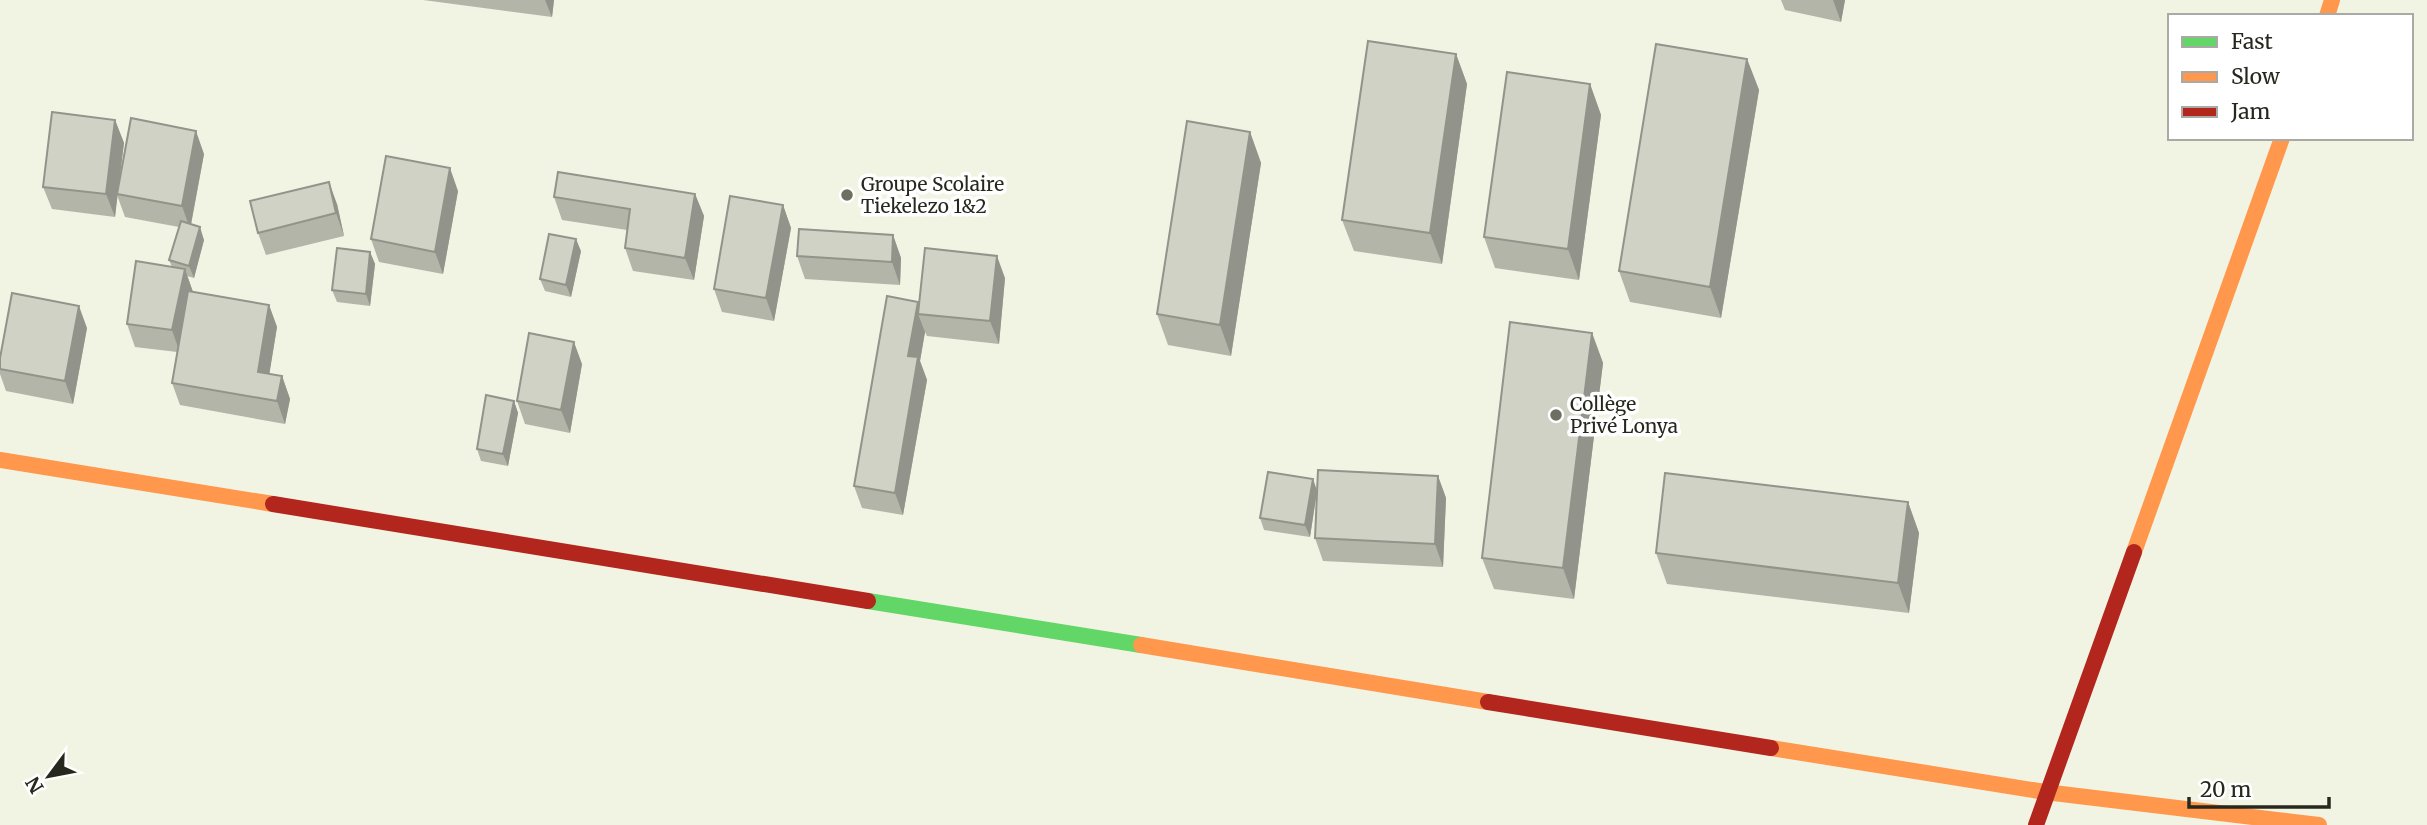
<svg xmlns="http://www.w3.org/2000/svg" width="2427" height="825" font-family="Merriweather,serif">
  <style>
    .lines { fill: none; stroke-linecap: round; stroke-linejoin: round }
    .fast { stroke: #63d668; stroke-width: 16 }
    .slow { stroke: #ff974d; stroke-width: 16 }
    .jam { stroke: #b3261e; stroke-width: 16 }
    .wall { fill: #b3b5a9 }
    .shaded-wall { fill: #92938a }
    .building { fill: #d0d2c5; stroke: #92938a; stroke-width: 2 }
    .poi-dot { fill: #6e6f62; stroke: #fff; stroke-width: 2.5 }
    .labels { text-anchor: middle; stroke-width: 7; stroke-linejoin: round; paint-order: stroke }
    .poi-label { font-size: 19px; fill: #27281d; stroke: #fff; text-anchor: start }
  </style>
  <rect width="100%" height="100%" fill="#f2f4e3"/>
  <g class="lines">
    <path class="fast" d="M868 601 1141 645"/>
    <path class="slow" d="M2327 16 2332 0
      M0 460 273 504
      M2134 552 2282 138
      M1141 645 1488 702
      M1771 748 2045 792 2319 825"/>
    <path class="jam" d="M273 504 868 601
      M1488 702 1771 748
      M2036 825 2134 552"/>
  </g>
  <path class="wall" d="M423 0H554L552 17Z
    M1781 0H1845L1841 22 1785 10Z
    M1456 54 1467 84 1442 264 1354 251 1342 220Z
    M1747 59 1759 90 1721 318 1630 302 1619 271Z
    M1590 84 1601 115 1579 280 1495 268 1484 237Z
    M115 120 124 143 118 188 204 154 191 225 204 240 194 278 187 276 193 292 269 305 277 327 269 374 282 376 290 399 285 424 180 405 172 383 177 352 135 347 127 324 172 267 169 260 179 227 125 217 117 195 115 217 52 209 43 187Z
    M1250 132 1261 163 1231 356 1168 345 1157 314Z
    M458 191 443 274 379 262 371 239Z
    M695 194 704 216 694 280 633 271 625 248 627 230 562 220 554 197Z
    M337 204 344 236 266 255 258 233Z
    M783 205 791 228 774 321 722 312 714 289Z
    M893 235 901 258 900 285 805 279 797 256Z
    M581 251 571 297 545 291 540 279Z
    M370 252 375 264 370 306 337 302 332 290Z
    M1005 278 999 344 927 336 925 332 920 361 927 380 903 515 862 508 854 486 919 304Z
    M87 328 73 404 6 391 0 374V358Z
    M1592 333 1603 363 1574 599 1494 589 1482 558Z
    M582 364 570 433 525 424 517 401Z
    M514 401 518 413 508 466 481 461 477 449Z
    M1438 476 1446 498 1443 567 1323 561 1315 538 1317 492 1310 537 1264 530 1260 518 1313 479 1317 491Z
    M1908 502 1919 533 1909 613 1667 584 1656 553Z"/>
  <path class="shaded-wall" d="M545 0H554L552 17Z
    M1833 0H1845L1841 22Z
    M1456 54 1467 84 1442 264 1430 233Z
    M1747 59 1759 90 1721 318 1710 287Z
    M1590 84 1601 115 1579 280 1568 249Z
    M115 120 124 143 115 217 106 194Z
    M196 131 204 154 190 229 182 206Z
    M1250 132 1261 163 1231 356 1220 325Z
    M450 168 458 191 443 274 435 252Z
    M329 182 337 204 344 236 336 213Z
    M695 194 704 216 694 280 685 258Z
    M783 205 791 228 774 321 766 298Z
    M200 227 204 240 194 278 189 266Z
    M893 235 901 258 900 285 892 262Z
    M576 239 581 251 571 297 566 285Z
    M370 252 375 264 370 306 366 294Z
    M997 256 1005 278 999 344 990 321Z
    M185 269 193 292 180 353 172 330Z
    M918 302 923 314H918L925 332 920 361 927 380 903 515 895 493 908 356Z
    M269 305 277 327 266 395 258 372Z
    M79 306 87 328 73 404 65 381Z
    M1592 333 1603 363 1574 599 1563 568Z
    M574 342 582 364 570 433 561 410Z
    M282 376 290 399 285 424 277 401Z
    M514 401 518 413 508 466 503 454Z
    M1438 476 1446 498 1443 567 1435 544Z
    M1313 479 1317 491 1310 537 1305 525Z
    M1908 502 1919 533 1909 613 1898 583Z"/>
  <path class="building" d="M1368 41 1456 54 1430 233 1342 220Z
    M1656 44 1747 59 1710 287 1619 271Z
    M1507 72 1590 84 1568 249 1484 237Z
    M52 112 115 120 106 194 43 187Z
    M131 118 196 131 182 206 117 194Z
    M1187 121 1250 132 1220 325 1157 314Z
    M386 156 450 168 435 252 371 239Z
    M558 172 695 194 685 258 625 248 630 209 554 197Z
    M329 182 336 213 258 233 250 201Z
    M730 196 783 205 766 298 714 289Z
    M181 221 200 227 189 266 169 260Z
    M799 229 893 235 892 262 797 256Z
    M549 234 576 239 566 285 540 279Z
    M337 248 370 252 366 294 332 290Z
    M925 248 997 256 990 321 918 314Z
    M136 261 185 269 172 330 127 324Z
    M188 291 269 305 258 372 282 376 277 401 172 383Z
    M12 293 79 306 65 381 0 369V358Z
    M887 296 918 302 908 356 918 357 895 493 854 486Z
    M1510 322 1592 333 1563 568 1482 558Z
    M529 333 574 342 561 410 517 401Z
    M486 395 514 401 503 454 477 449Z
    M1318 470 1438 476 1435 544 1315 538Z
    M1268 472 1313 479 1305 525 1260 518Z
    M1665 473 1908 502 1898 583 1656 553Z"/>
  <g class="poi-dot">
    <circle cx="847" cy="195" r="7"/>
    <circle cx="1556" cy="415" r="7"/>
  </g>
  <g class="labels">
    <g class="poi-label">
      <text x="861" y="191">Groupe Scolaire<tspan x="861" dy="22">Tiekelezo 1&amp;2</tspan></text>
      <text x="1570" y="411">Collège<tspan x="1570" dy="22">Privé Lonya</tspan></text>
    </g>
  </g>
  <rect x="2168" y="14" width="245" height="126" fill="#ffffff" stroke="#a9a9a5" stroke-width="2"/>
  <rect x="2182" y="37" width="35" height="10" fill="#63d668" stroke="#a9a9a5" stroke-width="2"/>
  <text x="2231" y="49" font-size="21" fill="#27281d">Fast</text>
  <rect x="2182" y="72" width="35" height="10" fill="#ff974d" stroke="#a9a9a5" stroke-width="2"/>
  <text x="2231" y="84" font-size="21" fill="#27281d">Slow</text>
  <rect x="2182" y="107" width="35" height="10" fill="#b3261e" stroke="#a9a9a5" stroke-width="2"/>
  <text x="2231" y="119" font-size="21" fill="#27281d">Jam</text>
  <g transform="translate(49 776) rotate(238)" stroke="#ffffff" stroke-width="5" paint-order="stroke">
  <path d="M0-5L12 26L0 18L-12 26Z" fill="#27281d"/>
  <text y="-10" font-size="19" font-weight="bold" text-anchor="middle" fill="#27281d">N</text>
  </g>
  <path d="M2189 797v10h140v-10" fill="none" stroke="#27281d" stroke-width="3.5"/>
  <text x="2200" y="797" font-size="21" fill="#27281d" stroke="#ffffff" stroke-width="5" paint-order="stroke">20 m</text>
</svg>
